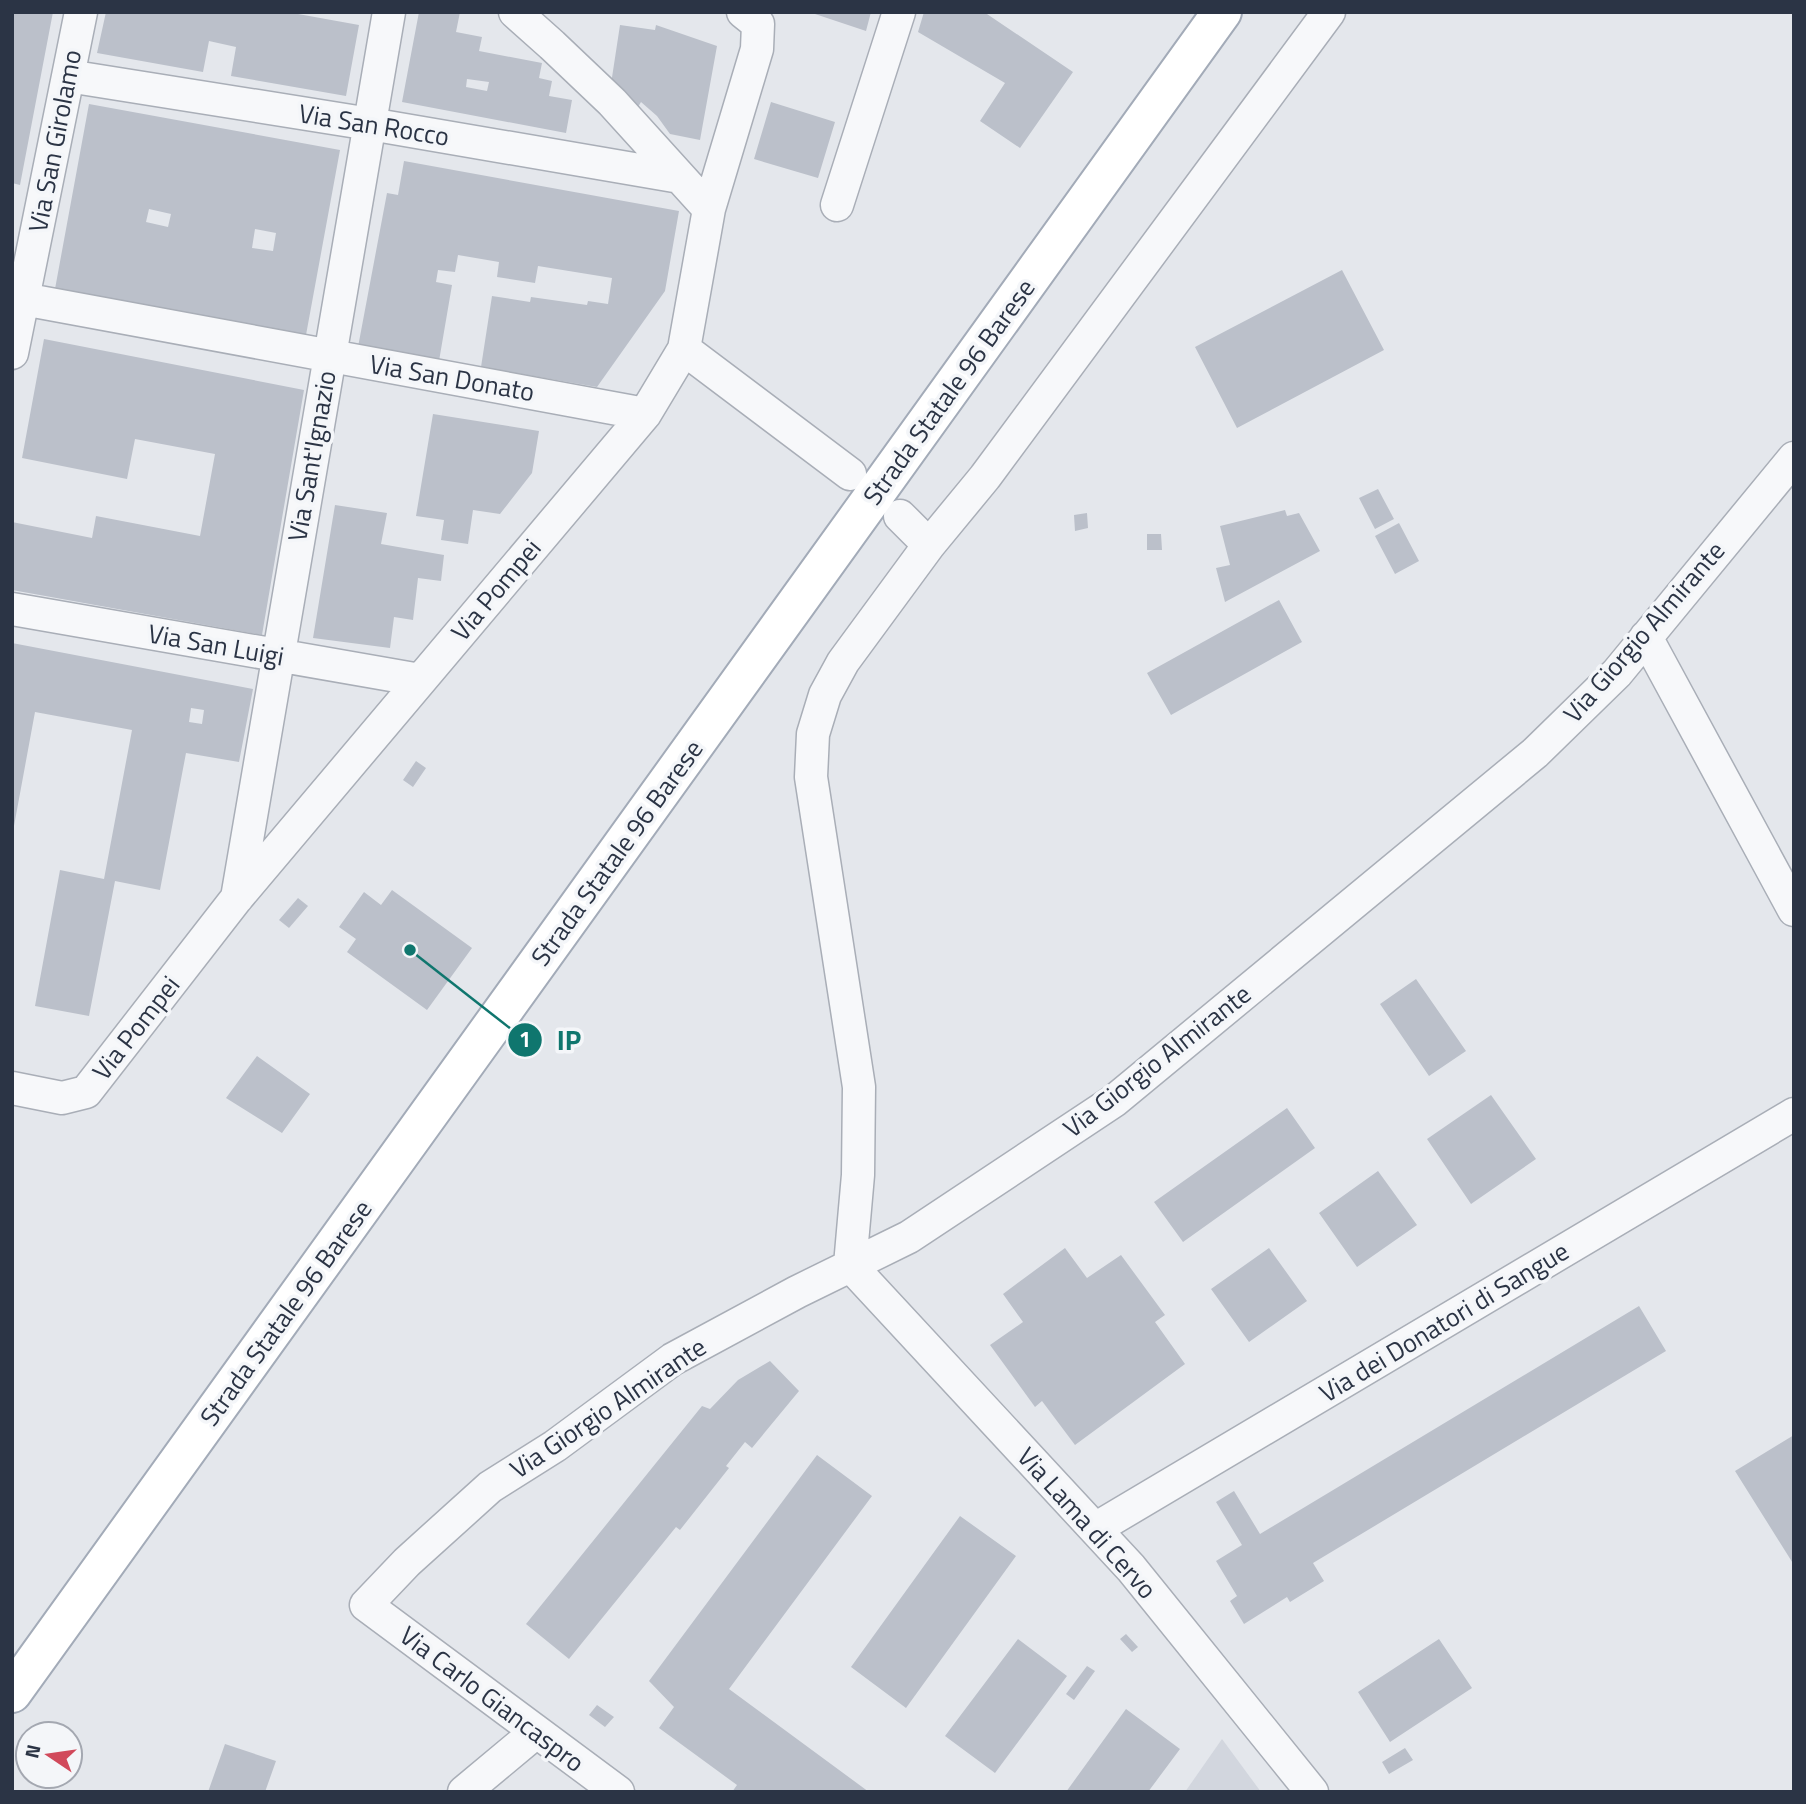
<svg xmlns="http://www.w3.org/2000/svg" width="1806" height="1804" font-family="'Titillium Web',sans-serif">
  <style>
    .built { fill: #d2d6de }
    .building { fill: #bbc0ca; fill-rule: evenodd }
    .lines { fill: none; stroke-linecap: round; stroke-linejoin: round }
    .street-casing { stroke: #a9aeb7; stroke-width: 35 }
    .primary-casing { stroke: #a3abb8; stroke-width: 42 }
    .street { stroke: #f7f8fa; stroke-width: 32 }
    .primary { stroke: #fff; stroke-width: 38 }
    .labels { text-anchor: middle; stroke-width: 7; stroke-linejoin: round; paint-order: stroke }
    .street-label { font-size: 26px; fill: #2b3445; stroke: #f4f6f9 }
    .leader { fill: none; stroke: #0f766e; stroke-width: 2.5 }
    .callout-dot { fill: #0f766e; stroke: #f4f6f9; stroke-width: 2.5 }
    .mark-label { font-size: 21px; text-anchor: middle; font-weight: bold; fill: #fff }
    .callout-label { font-size: 28px; text-anchor: middle; font-weight: bold; fill: #0f766e; stroke: #f4f6f9; stroke-width: 7; stroke-linejoin: round; paint-order: stroke }
  </style>
  <rect width="100%" height="100%" fill="#e4e7ec"/>
  <path class="built" d="M1222 1739 1261 1792H1185Z"/>
  <path class="building" d="M12 12H53L20 185 12 183Z
    M106 12H287L359 25 346 96 231 76 236 47 209 41 203 72 97 53Z
    M419 12H460L456 32 482 37 479 51 542 63 539 78 552 81 549 96 572 100 566 133 402 102ZM467 79 489 82 487 91 466 87Z
    M809 12H871L866 31Z
    M924 12H984L1073 72 1020 148 980 121 1005 83 918 32Z
    M620 25 655 30 656 25 717 46 700 140 670 134 657 116 641 102 638 107 611 84Z
    M771 102 835 122 818 178 754 159Z
    M89 104 340 150 306 335 55 289ZM149 209 171 214 168 227 146 222ZM255 229 276 233 273 251 252 248Z
    M404 161 679 211 665 291 597 387 481 367 492 296 530 302 531 297 587 305 588 301 608 304 612 278 538 266 535 283 497 277 499 262 458 255 455 272 438 270 436 282 452 285 439 361 358 347 387 193 398 195Z
    M1342 270 1384 350 1237 428 1195 347Z
    M44 339 304 390 262 635 12 590V522L92 538 96 516 200 536 215 454 135 439 127 479 22 458Z
    M433 414 539 431 532 473 500 514 473 510 468 544 441 540 444 520 416 516Z
    M1378 489 1394 519 1375 529 1359 498Z
    M335 505 387 513 381 544 444 555 441 581 418 578 413 620 394 617 390 648 313 638Z
    M1285 510 1287 516 1299 513 1320 551 1225 602 1216 568 1230 565 1220 526Z
    M1087 513 1088 528 1075 531 1074 515Z
    M1399 523 1419 561 1395 574 1375 536Z
    M1147 534H1161L1162 550H1147Z
    M1279 600 1302 642 1171 715 1147 673Z
    M12 643 253 689 239 762 186 753 160 890 115 881 89 1016 35 1006 60 870 104 879 132 730 35 712 14 826H12ZM191 708 204 710 202 724 189 722Z
    M416 761 426 768 413 787 403 780Z
    M392 890 472 948 427 1010 347 952 356 939 339 927 364 892 381 905Z
    M298 898 308 906 289 928 279 920Z
    M1416 979 1466 1051 1429 1076 1380 1004Z
    M257 1056 310 1094 282 1133 226 1098Z
    M1491 1095 1536 1159 1471 1204 1427 1139Z
    M1287 1108 1315 1148 1183 1242 1154 1202Z
    M1378 1171 1417 1225 1357 1267 1319 1213Z
    M1065 1248 1087 1278 1121 1255 1165 1315 1155 1322 1185 1364 1075 1445 1042 1401 1035 1407 990 1345 1023 1322 1003 1294Z
    M1269 1248 1307 1301 1249 1342 1211 1289Z
    M1639 1306 1666 1351 1313 1563 1324 1581 1290 1602 1287 1597 1244 1624 1230 1601 1237 1596 1216 1561 1242 1545 1216 1502 1234 1491 1260 1534Z
    M770 1361 799 1391 752 1448 745 1442 726 1466 729 1468 680 1530 676 1527 569 1659 526 1624 702 1406 710 1409 738 1380Z
    M1794 1435V1565L1735 1471Z
    M817 1455 872 1496 729 1689 869 1792H732L737 1785 659 1728 674 1707 649 1681Z
    M960 1516 1016 1556 906 1708 851 1667Z
    M1126 1634 1138 1647 1132 1652 1120 1639Z
    M1018 1639 1067 1676 995 1773 945 1736Z
    M1439 1639 1472 1688 1390 1742 1358 1692Z
    M1087 1666 1095 1671 1074 1700 1066 1694Z
    M597 1705 614 1717 605 1727 589 1715Z
    M1126 1709 1180 1749 1148 1792H1066Z
    M225 1744 276 1761 265 1792H208Z
    M1405 1748 1413 1760 1389 1774 1382 1762Z"/>
  <g class="lines">
    <g class="street-casing">
      <path id="street" d="M68 76 370 124 680 177
        M837 205 899 12
        M709 209 757 49 758 24 743 12
        M12 297 645 414
        M684 349 850 474
        M12 353 81 12
        M900 516 929 545
        M12 609 420 680
        M1646 637 1794 910
        M237 898 389 12
        M12 1088 62 1098 86 1092 236 899 645 414 684 349 709 209 612 102 552 45 515 12
        M850 1265 858 1175 859 1087 811 777 813 734 825 695 843 662 929 545 985 477 1329 12
        M850 1265 1131 1568 1312 1792
        M1095 1529 1794 1114
        M464 1792 536 1732
        M618 1792 366 1605 407 1562 490 1487 555 1446 673 1359 797 1292 909 1237 1114 1101 1535 753 1617 673 1794 458"/>
    </g>
    <g class="primary-casing">
      <path id="primary" d="M12 1693 1222 12"/>
    </g>
    <use href="#street" class="street"/>
    <use href="#primary" class="primary"/>
  </g>
  <g class="labels">
    <g class="street-label">
      <text transform="translate(374 125) rotate(9)" y="9">Via San Rocco</text>
      <text transform="translate(55 141) rotate(-79)" y="9">Via San Girolamo</text>
      <text transform="translate(452 378) rotate(10)" y="9">Via San Donato</text>
      <text transform="translate(949 392) rotate(-54)" y="9">Strada Statale 96 Barese</text>
      <text transform="translate(312 456) rotate(-80)" y="9">Via Sant'Ignazio</text>
      <text transform="translate(496 590) rotate(-50)" y="9">Via Pompei</text>
      <text transform="translate(1644 632) rotate(-49)" y="9">Via Giorgio Almirante</text>
      <text transform="translate(216 645) rotate(10)" y="9">Via San Luigi</text>
      <text transform="translate(617 853) rotate(-54)" y="9">Strada Statale 96 Barese</text>
      <text transform="translate(136 1028) rotate(-52)" y="9">Via Pompei</text>
      <text transform="translate(1157 1061) rotate(-38)" y="9">Via Giorgio Almirante</text>
      <text transform="translate(286 1313) rotate(-54)" y="9">Strada Statale 96 Barese</text>
      <text transform="translate(1444 1322) rotate(-31)" y="9">Via dei Donatori di Sangue</text>
      <text transform="translate(608 1408) rotate(-34)" y="9">Via Giorgio Almirante</text>
      <text transform="translate(1087 1523) rotate(48)" y="9">Via Lama di Cervo</text>
      <text transform="translate(492 1699) rotate(37)" y="9">Via Carlo Giancaspro</text>
    </g>
  </g>
  <path class="leader" d="M410 950L525 1040"/>
  <g class="callout-dot">
    <circle cx="410" cy="950" r="7"/>
    <circle cx="525" cy="1040" r="18"/>
  </g>
  <g class="mark-label">
    <text x="525" y="1047">1</text>
  </g>
  <g class="callout-label">
    <text x="569" y="1050">IP</text>
  </g>
  <rect width="1806" height="1804" fill="none" stroke="#2b3445" stroke-width="28"/>
  <g transform="translate(49 1755) rotate(283)"><circle r="33" fill="#f4f6f9" stroke="#a4a8b1" stroke-width="2"/>
  <path d="M0-5L12 26L0 18L-12 26Z" fill="#d1495b"/>
  <text y="-10" font-size="19" font-weight="bold" text-anchor="middle" fill="#2b3445">N</text>
  </g>
</svg>
